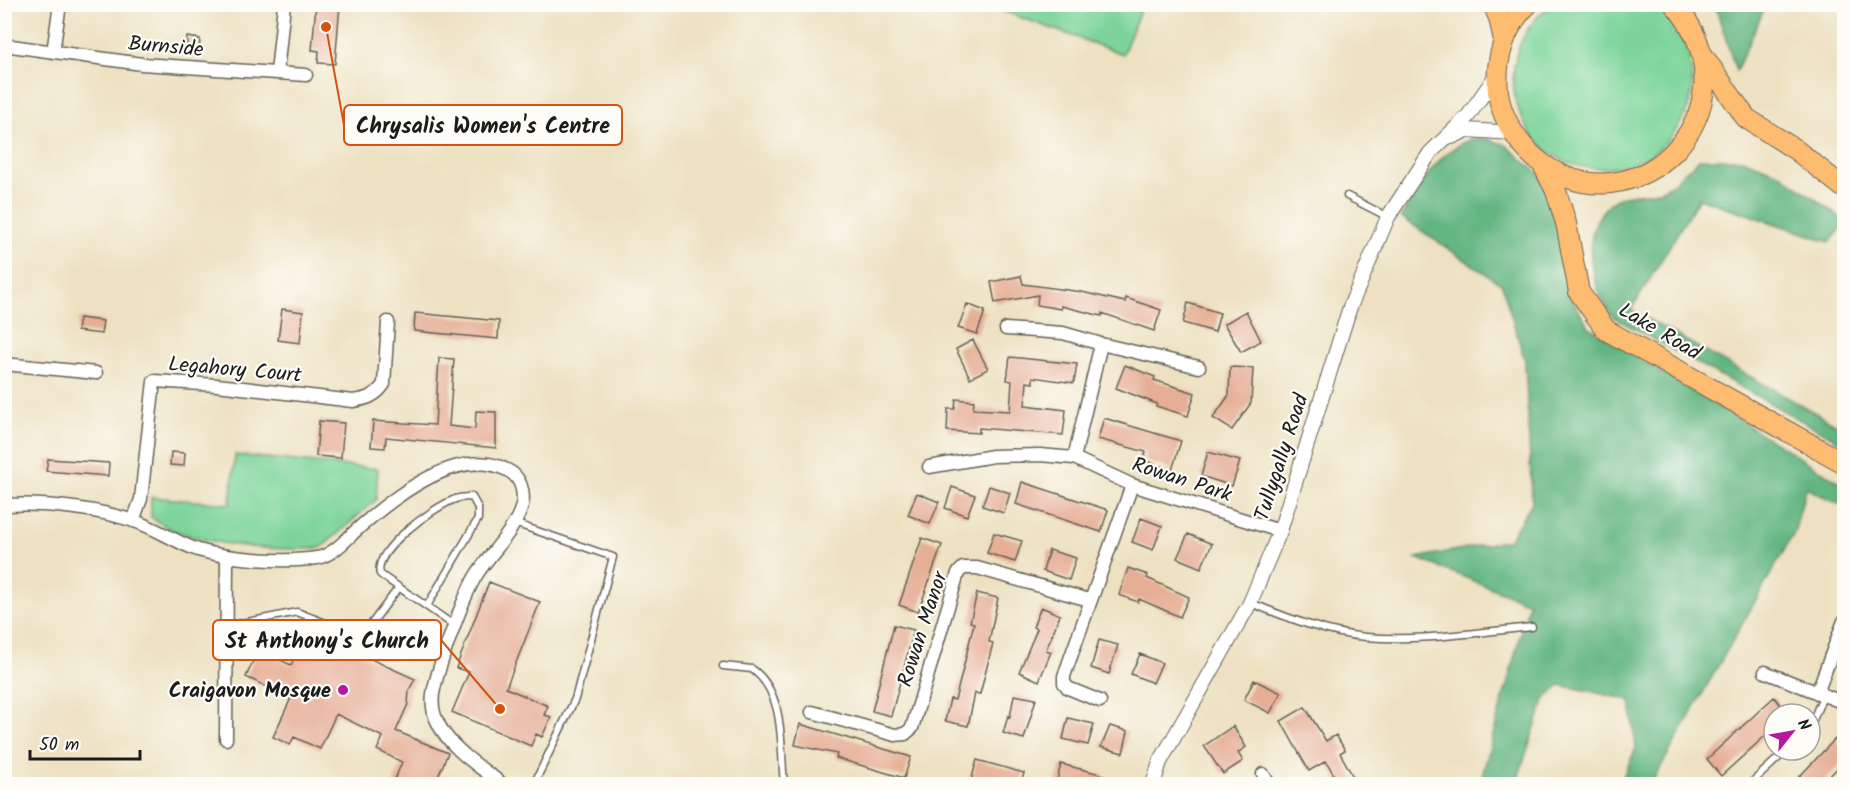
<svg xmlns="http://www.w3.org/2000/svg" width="1849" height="789" font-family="Kalam,sans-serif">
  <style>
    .green { fill: #7bd49a; stroke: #4c785b; stroke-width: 1.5 }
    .forest { fill: #64b682; stroke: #40694f; stroke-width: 1.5 }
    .building { fill: #e6ae95 }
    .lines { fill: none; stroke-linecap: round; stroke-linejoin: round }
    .service-casing { stroke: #656156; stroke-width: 9 }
    .minor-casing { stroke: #656156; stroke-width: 15 }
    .tertiary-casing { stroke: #656156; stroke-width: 16 }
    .trunk-casing { stroke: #656156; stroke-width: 22 }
    .service { stroke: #fff; stroke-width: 6 }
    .minor { stroke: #fff; stroke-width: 12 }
    .tertiary { stroke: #fff; stroke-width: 14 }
    .trunk { stroke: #fdbc70; stroke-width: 20 }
    .poi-dot { fill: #b5179e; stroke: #fdfcf7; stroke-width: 2 }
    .labels { text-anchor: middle; stroke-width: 4.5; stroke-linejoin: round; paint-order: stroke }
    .street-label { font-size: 21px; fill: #1c1c1c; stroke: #fdfcf7 }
    .poi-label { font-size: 21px; font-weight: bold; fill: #1c1c1c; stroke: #fdfcf7; text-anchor: end }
    .leader { fill: none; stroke: #d4530e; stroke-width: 2 }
    .callout-dot { fill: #d4530e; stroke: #fdfcf7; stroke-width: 2 }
    .callout { fill: #fdfcf7; stroke: #d4530e; stroke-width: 2 }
    .callout-label { font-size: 22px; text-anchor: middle; font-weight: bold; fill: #1c1c1c }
  </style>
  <rect width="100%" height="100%" fill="#fdfcf7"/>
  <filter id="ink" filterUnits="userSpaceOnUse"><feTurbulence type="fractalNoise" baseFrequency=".0167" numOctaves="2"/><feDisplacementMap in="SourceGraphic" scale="12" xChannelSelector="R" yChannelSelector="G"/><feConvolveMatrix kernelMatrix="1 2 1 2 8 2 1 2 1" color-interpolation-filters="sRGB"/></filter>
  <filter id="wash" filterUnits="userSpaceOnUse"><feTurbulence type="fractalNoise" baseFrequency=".008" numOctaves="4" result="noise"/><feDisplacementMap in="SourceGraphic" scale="24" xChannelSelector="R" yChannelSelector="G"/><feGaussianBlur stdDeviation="1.35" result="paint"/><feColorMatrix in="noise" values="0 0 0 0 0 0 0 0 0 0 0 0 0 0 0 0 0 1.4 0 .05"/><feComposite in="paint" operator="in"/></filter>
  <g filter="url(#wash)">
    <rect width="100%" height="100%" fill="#ede1c1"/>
    <path class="green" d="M986 5 1142 4V5L1123 54Z
      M1551 5H1654C1681 25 1693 53 1692 87 1691 107 1681 125 1668 140 1654 155 1636 164 1616 167 1521 182 1476 62 1551 5Z
      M235 455 378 469 376 500 321 548C276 551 186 546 151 517V497L230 504Z"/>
    <path class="forest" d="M1715 5H1766L1736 71Z
      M1471 139H1487L1506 145 1540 175 1557 222 1571 298 1589 327 1844 485V506L1806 488 1794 533 1651 784H1620L1636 748 1630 700 1560 685 1544 700 1516 784H1480L1529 603 1416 558 1509 540 1532 503 1525 361 1502 285 1401 217C1420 187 1436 152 1471 139Z
      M1699 159H1742L1779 173 1844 220V225L1830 242 1699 198 1631 310 1844 429V444L1613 317C1589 286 1576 222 1618 198 1631 191 1650 196 1664 189 1676 183 1688 168 1699 159Z"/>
    <g id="blocks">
      <path class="building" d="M316 4H340L335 64 318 63 319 51 312 50Z
        M187 37 200 39 199 53 186 52Z
        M1021 276 1023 284 1082 292 1125 302 1126 298 1161 310 1154 331 1102 313V316L1061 306V309L1037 305 1038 295 995 303 991 282Z
        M1188 303 1220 313 1215 332 1183 323Z
        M967 304 985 311 977 334 958 328Z
        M282 309 303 312 300 343 278 340Z
        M1246 311 1261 341 1241 352 1224 324Z
        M415 313 499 321 498 339 414 331Z
        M79 318 103 321 101 334 77 331Z
        M973 340 988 369 970 378 956 349Z
        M1010 357 1077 364 1074 383 1033 377V383L1027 382 1025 405 1066 410 1063 435 979 428V433L947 431 948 409H955L956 399 974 401 973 409 1010 411 1012 381 1007 380Z
        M439 358 454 359 449 426 475 429 476 411 496 412V448L386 437 385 448 371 447 373 421 435 425Z
        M1125 365 1155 377 1154 380 1195 393 1188 416 1156 406 1157 404 1116 388Z
        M1230 367 1253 368 1251 403 1232 430 1213 418 1229 395Z
        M1104 418 1181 441 1172 470 1143 460 1146 452 1098 439Z
        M319 421 344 423 341 458 316 456Z
        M171 452 185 453 184 466 170 465Z
        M1208 452 1240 461 1232 486 1201 476Z
        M48 459 109 463 108 476 46 471Z
        M1022 482 1108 510 1101 532 1016 504Z
        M989 486 1010 493 1004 513 982 506Z
        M952 487 975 495 967 516 945 508Z
        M917 493 939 502 930 524 908 515Z
        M1141 518 1162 526 1153 550 1132 542Z
        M994 533 1022 541 1015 562 987 553Z
        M1188 534 1212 544 1201 568 1177 558Z
        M922 538 942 545 918 612 899 605Z
        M1049 550 1076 558 1069 580 1043 571Z
        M1128 568 1148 575 1147 578 1189 597 1180 617 1139 599 1138 602 1119 595Z
        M489 582 540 602 506 688 548 706 544 715 551 717 542 737 536 734 531 746 452 712 469 672 456 668Z
        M977 593 998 598 989 642 993 643 980 694 975 693 968 726 945 721 950 699 955 700 963 669 974 623 970 622Z
        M1041 607 1060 615 1046 650 1051 652 1039 681 1019 672 1037 629 1033 627Z
        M310 624 353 644 351 650 415 679 409 690 408 704 396 731 448 753 435 784H393L402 762 377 750 383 737 336 714 320 749 294 737 290 745 273 737 291 698 246 677 258 650 291 665Z
        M894 625 914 630 891 716 872 711Z
        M1099 640 1118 645 1109 674 1091 668Z
        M1140 654 1162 663 1153 683 1131 674Z
        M1254 680 1281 693 1270 713 1244 700Z
        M1014 695 1036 699 1024 739 1003 733 1008 716 1010 717Z
        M1774 697 1788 714H1774V728L1721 776 1707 759Z
        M1305 707 1326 741 1336 735 1345 750 1340 753 1357 784H1339L1326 761 1309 771 1281 721Z
        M1068 718 1094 724 1088 745 1063 739Z
        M800 724 911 757 904 778 836 758 837 754 795 745Z
        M1110 726 1128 731 1123 753 1101 747Z
        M1233 726 1246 747 1238 753 1243 761 1223 774 1204 746Z
        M1835 739 1845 749V760L1822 784H1804L1798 778Z
        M977 760 1024 773 1021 784H970Z
        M1061 764 1104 775 1101 784H1056Z"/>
    </g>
  </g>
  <g filter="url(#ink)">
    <use href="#blocks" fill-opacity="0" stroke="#656156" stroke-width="1.5"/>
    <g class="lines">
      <g class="service-casing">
        <path id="service" d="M1347 196 1388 217
          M514 523 613 557 575 699 534 784
          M1251 603C1285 617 1329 634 1366 637 1421 642 1477 632 1532 627
          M427 606 478 519V508L472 497C465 497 459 497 453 500 433 508 373 550 380 574L384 577 455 626
          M227 626 297 612 346 631H366L399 587
          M723 666 752 669C786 693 780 747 784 784
          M1810 727 1823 696
          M1750 784 1787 750"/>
      </g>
      <g class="minor-casing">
        <path id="minor" d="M4 45 142 64 306 75
          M53 52 60 4
          M277 73 284 4
          M1006 329 1063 333 1101 344
          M4 364 96 373
          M1074 458 1101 344 1199 367
          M929 467 993 456 1040 455 1074 458 1132 485 1280 531
          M4 505C47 503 90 508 131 520 155 527 175 542 198 550 229 559 285 563 317 558 334 555 348 537 361 526 394 497 460 445 507 470 520 476 525 491 522 505 516 530 491 552 477 574 464 594 437 670 433 694 432 702 433 713 437 721 448 747 480 767 502 784
          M133 521 141 499 154 381 217 385 353 401C367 399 376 396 384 384L388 322
          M1765 672 1844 703
          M1817 693 1844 621
          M1100 701 1068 688 1064 683V676L1132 485
          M812 712 895 735 905 734 912 728 958 573 963 568H977L1089 600
          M226 739 227 556
          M1263 774 1269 784"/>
      </g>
      <g class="tertiary-casing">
        <path id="tertiary" d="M1452 137 1467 130 1513 133
          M1153 784 1160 762 1250 603 1280 531 1350 307 1388 217 1430 153 1468 116 1497 74"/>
      </g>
      <g class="trunk-casing">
        <path id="trunk" d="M1493 4 1499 18 1504 41
          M1528 4C1504 27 1495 60 1498 92 1501 117 1516 141 1535 158 1632 240 1765 107 1674 4
          M1706 60 1746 118 1796 150 1844 188
          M1543 165 1556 191 1566 223 1579 292 1606 330 1844 463"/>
      </g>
      <use href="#service" class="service"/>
      <use href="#minor" class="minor"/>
      <use href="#tertiary" class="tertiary"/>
      <use href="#trunk" class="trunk"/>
    </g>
  </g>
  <circle class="poi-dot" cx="343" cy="690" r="6"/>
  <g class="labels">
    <g class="street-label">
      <text transform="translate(166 46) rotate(5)" y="7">Burnside</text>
      <text transform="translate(1660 331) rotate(31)" y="7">Lake Road</text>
      <text transform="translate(235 369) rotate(5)" y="7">Legahory Court</text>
      <text transform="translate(1281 457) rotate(-72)" y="7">Tullygally Road</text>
      <text transform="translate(1182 479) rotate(18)" y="7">Rowan Park</text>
      <text transform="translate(922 629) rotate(-72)" y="7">Rowan Manor</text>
    </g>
    <g class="poi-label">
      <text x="331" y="697">Craigavon Mosque</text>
    </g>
  </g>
  <path class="leader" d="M326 27L344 125M500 709L441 640"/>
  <g class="callout-dot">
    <circle cx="326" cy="27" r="6"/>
    <circle cx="500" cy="709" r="6"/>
  </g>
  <g class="callout">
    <rect x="344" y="105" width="278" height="40" rx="6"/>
    <rect x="213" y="620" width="228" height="40" rx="6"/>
  </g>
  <g class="callout-label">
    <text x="483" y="133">Chrysalis Women's Centre</text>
    <text x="327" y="648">St Anthony's Church</text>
  </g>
  <rect width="1849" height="789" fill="none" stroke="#fdfcf7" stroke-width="24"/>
  <g transform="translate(1792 732) rotate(59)"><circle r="28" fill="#fdfcf7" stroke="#a3a29f" stroke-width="1.5"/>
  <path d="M0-4.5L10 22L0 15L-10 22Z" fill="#b5179e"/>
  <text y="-9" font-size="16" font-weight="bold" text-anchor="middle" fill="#1c1c1c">N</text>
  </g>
  <path d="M30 750v9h110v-9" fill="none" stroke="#1c1c1c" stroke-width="3"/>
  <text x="39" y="750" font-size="18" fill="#1c1c1c" stroke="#fdfcf7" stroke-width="4.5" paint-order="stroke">50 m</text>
</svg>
